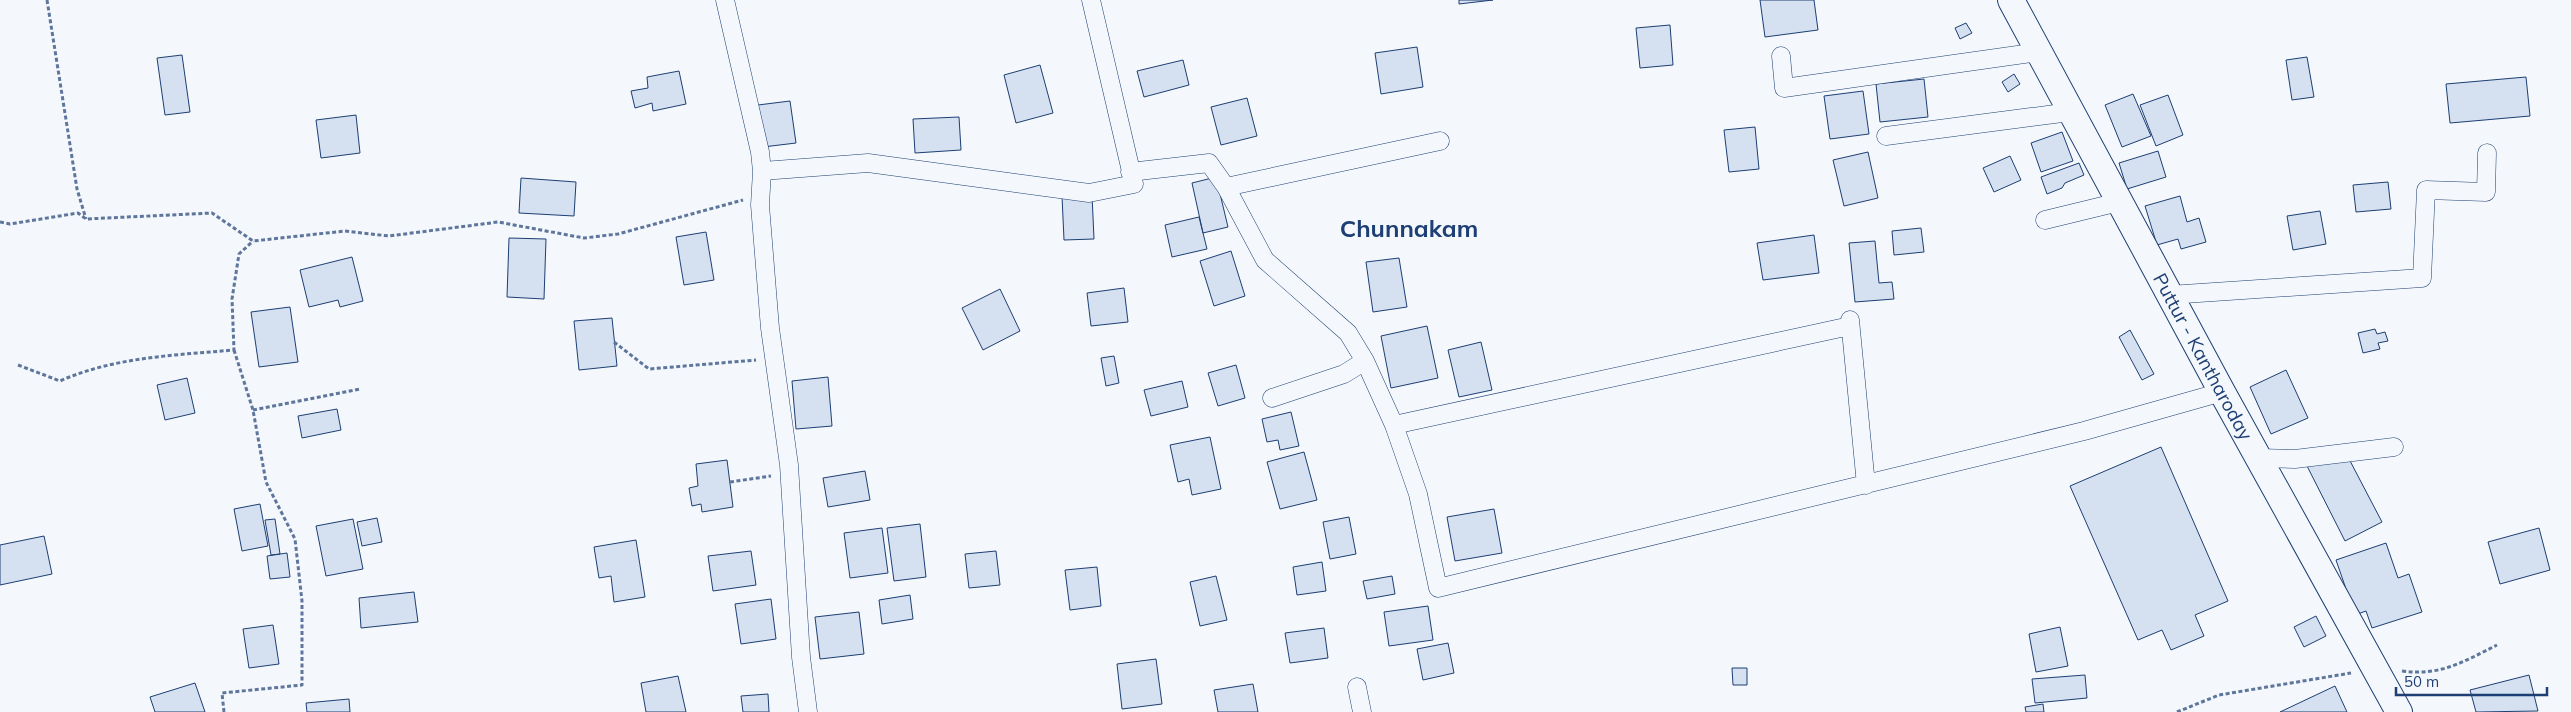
<svg xmlns="http://www.w3.org/2000/svg" width="2571" height="712" font-family="Mulish,sans-serif">
  <style>
    .building { fill: #d5e0f0; stroke: #1d3f73 }
    .lines { fill: none; stroke-linecap: round; stroke-linejoin: round }
    .street-casing { stroke: #1d3f73; stroke-width: 19 }
    .secondary-casing { stroke: #1d3f73; stroke-width: 28 }
    .path { stroke: #5e769c; stroke-width: 3; stroke-dasharray: 4 2.5; stroke-linecap: butt }
    .street { stroke: #f4f7fb; stroke-width: 18 }
    .secondary { stroke: #f4f7fb; stroke-width: 26 }
    .labels { text-anchor: middle; stroke-width: 4; stroke-linejoin: round; paint-order: stroke }
    .street-label { font-size: 19px; fill: #1d3f73; stroke: #f4f7fb }
    .district-label { font-size: 24px; font-weight: bold; fill: #1d3f73; stroke: #f4f7fb }
  </style>
  <rect width="100%" height="100%" fill="#f4f7fb"/>
  <path class="building" d="M1459 0H1493L1459 4Z
    M1760 0H1814L1818 30 1765 37Z
    M1966 23 1972 33 1960 39 1955 28Z
    M1670 25 1673 65 1640 68 1636 28Z
    M1417 47 1423 87 1381 94 1375 53Z
    M182 55 190 112 165 115 157 58Z
    M2307 57 2314 97 2292 100 2286 60Z
    M1183 60 1189 85 1144 97 1137 71Z
    M1040 65 1053 113 1016 123 1004 75Z
    M679 71 686 104 653 111 652 103 635 108 631 91 648 88 647 77Z
    M2014 74 2020 84 2008 92 2002 82Z
    M2526 77 2530 116 2450 123 2446 84Z
    M1924 79 1928 117 1880 122 1876 84Z
    M1863 91 1869 134 1830 139 1824 96Z
    M2133 94 2151 136 2122 147 2105 105Z
    M2168 95 2183 135 2156 146 2140 105Z
    M1247 98 1257 136 1221 145 1211 107Z
    M790 101 796 143 763 147 758 105Z
    M356 115 360 153 321 158 316 120Z
    M959 117 961 150 915 153 913 119Z
    M1755 127 1759 169 1729 172 1724 130Z
    M2062 132 2073 161 2041 172 2031 143Z
    M2158 151 2166 177 2127 189 2119 163Z
    M1868 152 1878 198 1844 206 1833 160Z
    M2010 156 2021 180 1994 192 1983 168Z
    M2079 163 2084 175 2065 183 2062 188 2047 194 2041 177Z
    M1216 177 1228 227 1203 233 1192 183Z
    M521 178 576 182 574 216 519 213Z
    M2388 182 2391 209 2356 212 2353 185Z
    M1092 195 1094 239 1064 240 1062 196Z
    M2180 196 2187 222 2199 218 2206 242 2181 249 2178 239 2157 245 2145 206Z
    M2320 211 2326 244 2293 250 2287 216Z
    M1199 217 1207 249 1172 257 1165 225Z
    M1921 228 1924 252 1894 255 1892 231Z
    M706 232 714 280 684 285 676 237Z
    M1814 235 1819 273 1763 280 1757 243Z
    M509 238 546 239 544 299 507 297Z
    M1875 241 1879 283 1892 282 1894 299 1855 302 1849 243Z
    M1231 251 1245 296 1214 306 1200 261Z
    M352 257 363 301 340 307 338 300 309 307 300 270Z
    M1399 258 1407 307 1373 312 1366 262Z
    M1124 288 1128 322 1091 326 1087 293Z
    M1000 289 1020 331 983 350 962 308Z
    M290 307 298 362 259 367 251 312Z
    M612 318 617 366 579 370 574 321Z
    M1427 326 1438 378 1391 388 1381 336Z
    M2375 329 2377 334 2385 332 2388 341 2378 343 2380 349 2363 353 2358 333Z
    M2130 330 2154 374 2142 380 2119 337Z
    M1481 342 1492 390 1459 397 1448 350Z
    M1114 356 1119 383 1106 386 1101 358Z
    M1236 365 1245 398 1218 406 1208 373Z
    M2286 370 2308 418 2271 434 2250 387Z
    M828 377 832 426 796 429 792 381Z
    M187 378 195 413 165 420 157 385Z
    M1182 381 1188 407 1151 416 1144 390Z
    M337 409 341 430 302 438 298 416Z
    M1291 412 1299 446 1280 450 1278 440 1267 442 1262 419Z
    M1210 437 1221 489 1192 495 1189 479 1178 482 1170 445Z
    M2161 447 2228 601 2195 615 2204 636 2171 650 2162 630 2138 640 2070 486Z
    M1304 452 1317 500 1280 509 1267 462Z
    M2348 457 2382 522 2345 541 2305 462Z
    M727 460 733 507 702 512 701 504 692 506 689 488 698 486 696 464Z
    M865 471 870 500 828 507 823 478Z
    M260 504 268 546 242 551 234 509Z
    M1494 509 1502 553 1455 561 1447 517Z
    M1349 517 1356 554 1330 559 1323 522Z
    M377 518 382 542 362 546 357 522Z
    M275 519 280 554 271 555 265 520Z
    M353 519 363 569 326 576 316 526Z
    M920 524 926 577 894 581 887 528Z
    M882 528 888 573 850 578 844 533Z
    M2539 528 2550 570 2500 584 2488 542Z
    M44 536 52 574 0 585V545Z
    M636 540 645 597 614 602 611 576 599 578 594 547Z
    M2386 543 2398 578 2409 574 2422 612 2372 628 2366 611 2355 615 2336 560Z
    M751 551 756 585 713 591 708 556Z
    M996 551 1000 585 969 588 965 554Z
    M287 553 290 577 270 579 267 556Z
    M1322 562 1326 591 1297 595 1293 567Z
    M1097 567 1101 606 1070 610 1065 570Z
    M1216 576 1227 620 1200 626 1190 582Z
    M1392 576 1395 594 1367 599 1363 581Z
    M414 592 418 622 361 628 359 598Z
    M910 595 913 619 882 624 879 600Z
    M771 599 776 639 741 644 735 604Z
    M1428 606 1433 640 1389 646 1384 612Z
    M859 612 864 654 820 659 815 617Z
    M2316 616 2326 636 2304 647 2294 627Z
    M273 625 279 664 249 668 243 629Z
    M2060 627 2068 666 2036 672 2029 634Z
    M1324 628 1328 658 1290 663 1285 633Z
    M1448 643 1454 673 1423 680 1417 649Z
    M1156 659 1162 704 1122 709 1117 664Z
    M1732 668H1747V685H1733Z
    M2085 675 2087 698 2035 703 2032 679Z
    M2529 675 2538 711 2476 712 2470 690Z
    M678 676 686 712H646L641 683Z
    M195 683 205 712H155L150 697Z
    M1253 684 1258 712H1218L1214 690Z
    M2335 686 2347 712H2280Z
    M768 694 769 712H743L741 696Z
    M349 699 350 712H307L306 703Z
    M2043 704 2044 712H2026L2025 707Z"/>
  <g class="lines">
    <g class="street-casing">
      <path id="street" d="M725 0 760 152 762 171 760 205 770 328 789 465 801 657 808 712
        M1781 56 1784 88 2038 52
        M1886 136 2070 112
        M762 171 868 163 1089 193 1134 184 1091 0
        M1130 172 1209 163 1226 187 1265 260 1348 333 1365 361 1394 425 1418 494 1438 588 2084 431 2222 392
        M1226 187 1440 141
        M2045 220 2119 202
        M2169 295 2422 278 2426 190 2486 192 2487 153
        M1850 320 1866 485
        M1272 398 1344 374 1365 361
        M1394 425 1850 326
        M2258 458 2295 459 2394 447
        M1357 687 1362 712"/>
    </g>
    <g class="secondary-casing">
      <g id="secondary">
        <path id="s1" d="M2011 0 2222 392 2399 712"/>
      </g>
    </g>
    <path class="path" d="M47 0 77 189 86 219
      M0 222 10 224 78 213 86 219 212 213 253 241 345 231 389 236 498 222 584 238 618 234 743 200
      M614 342 649 369 756 360
      M18 365 60 381C114 357 176 355 234 350L232 299 239 254 253 241
      M253 410 360 389
      M730 482 771 476
      M2402 671C2441 676 2463 662 2497 645
      M224 712 222 693 302 685V601L295 539 266 482 253 410 234 350
      M2177 712 2219 695 2351 673"/>
    <use href="#street" class="street"/>
    <use href="#secondary" class="secondary"/>
  </g>
  <g class="labels">
    <g class="street-label">
      <text dy="7" stroke="none"><textPath href="#s1" startOffset="405">Puttur - Kantharoday</textPath></text>
    </g>
    <g class="district-label">
      <text x="1409" y="237">Chunnakam</text>
    </g>
  </g>
  <path d="M2396 687v8h151v-8" fill="none" stroke="#1d3f73" stroke-width="2.5"/>
  <text x="2404" y="687" font-size="15" fill="#1d3f73" stroke="#f4f7fb" stroke-width="4" paint-order="stroke">50 m</text>
</svg>
